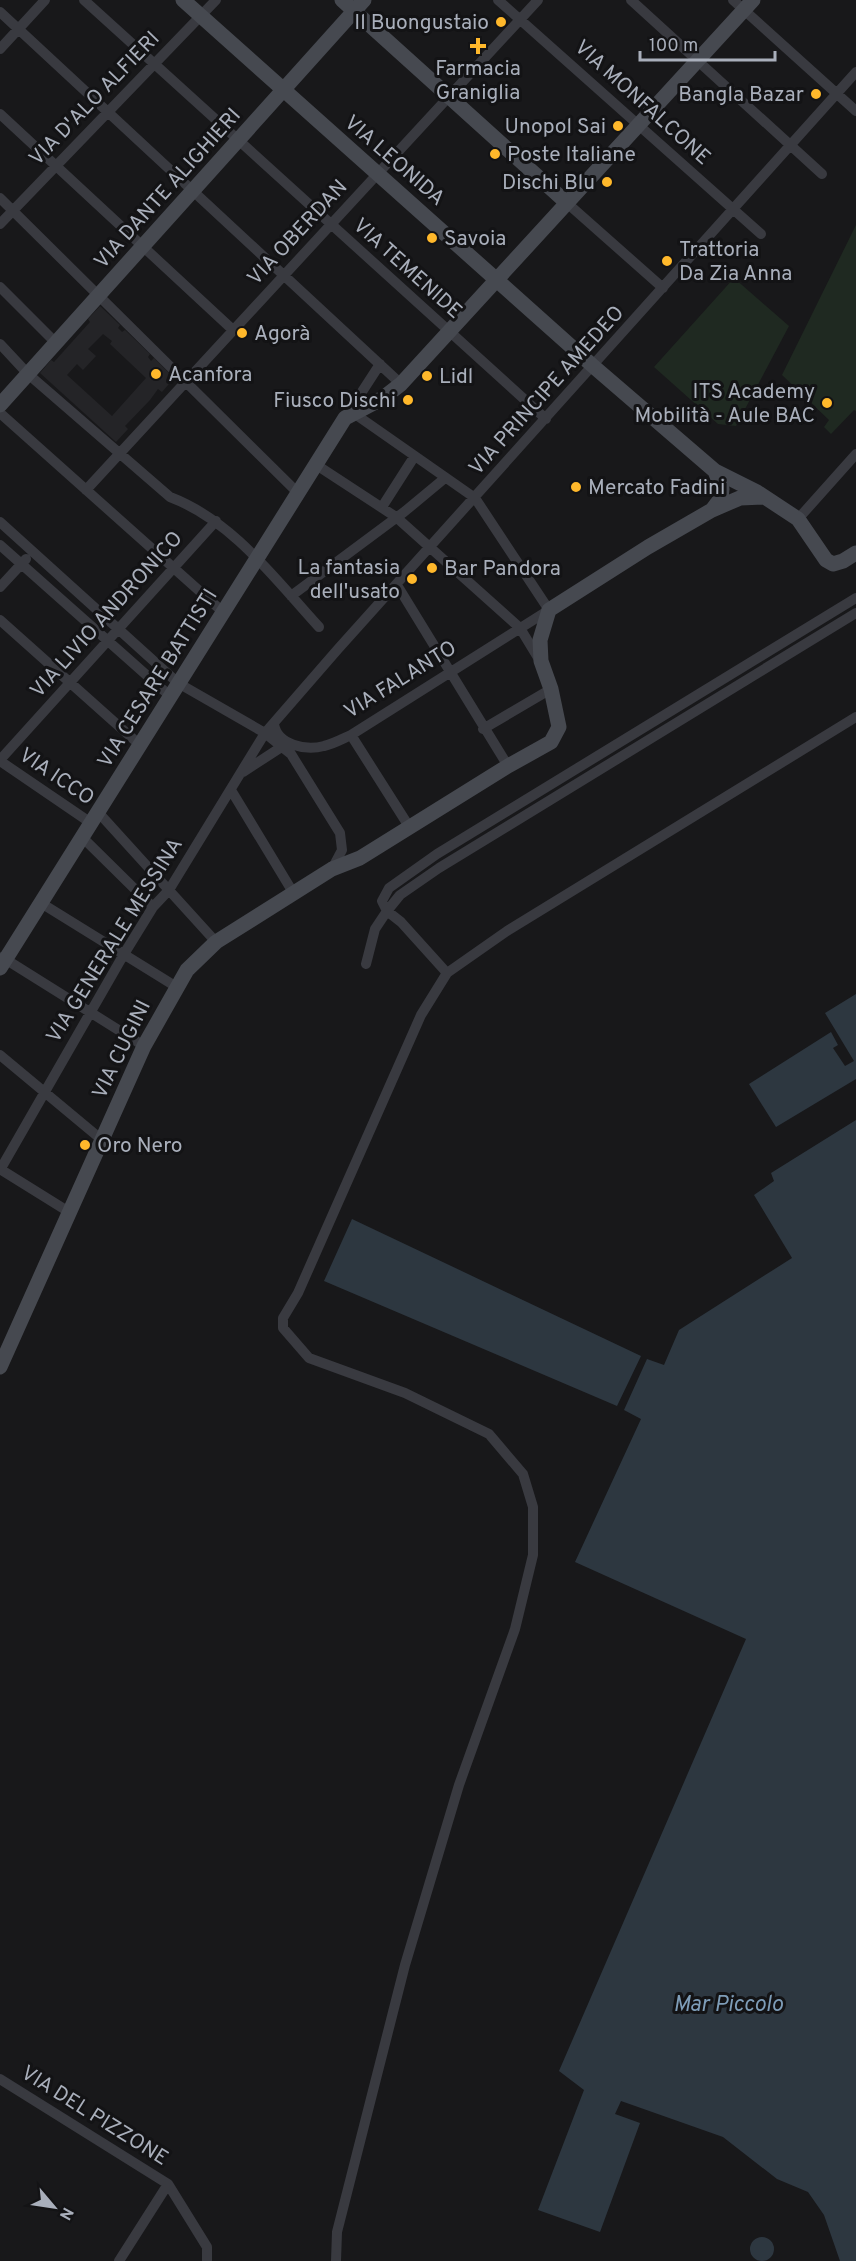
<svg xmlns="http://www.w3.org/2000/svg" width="856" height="2261" font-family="Overpass,sans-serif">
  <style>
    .built { fill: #242427; fill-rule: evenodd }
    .green { fill: #1f2921 }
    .water { fill: #2d3740 }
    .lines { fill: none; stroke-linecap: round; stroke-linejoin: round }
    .street { stroke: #393a40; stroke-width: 10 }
    .secondary { stroke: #464950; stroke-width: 15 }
    .poi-dot { fill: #ffb82b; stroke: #131315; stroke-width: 2 }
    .labels { text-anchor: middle; stroke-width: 6; stroke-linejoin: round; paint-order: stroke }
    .poi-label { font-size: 21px; fill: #a9afbb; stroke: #131315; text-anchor: start }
    .street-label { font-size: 21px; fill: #a9afbb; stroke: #131315 }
    .water-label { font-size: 22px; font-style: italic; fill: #7e9db8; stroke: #131315 }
  </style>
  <rect width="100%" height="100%" fill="#18181a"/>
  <path class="built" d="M100 306 120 325 118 328 122 332 125 330 150 354 148 357 151 361 154 358 174 378 162 392 158 389 150 400 125 426 128 429 116 442 40 373 51 360 54 362 90 322 88 319ZM103 334 112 341 110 344 146 378 112 416 67 375 77 364 83 370 96 356 88 349Z"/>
  <path class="green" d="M856 225V411L854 410 831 434 824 427 829 420 782 375Z
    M734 278 789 326 736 426 718 424 654 367Z"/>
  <path class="water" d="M856 994V1079L776 1127 749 1084 831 1032 838 1045 833 1048 845 1066 854 1061 825 1013Z
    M856 1120V2261H840L824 2215 808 2192 777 2179 723 2137 621 2101 615 2114 640 2123 600 2232 538 2210 584 2090 559 2071 746 1639 575 1562 641 1419 624 1410 647 1359 664 1365 679 1330 792 1258 754 1195 774 1181 771 1173Z
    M352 1219 641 1356 617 1406 324 1281Z
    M750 2249a12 12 0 1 1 24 0a12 12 0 1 1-24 0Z"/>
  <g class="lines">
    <path class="street" d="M84 0 546 419
      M498 0 761 234
      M631 0 822 174
      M733 0 856 111
      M0 12 401 384
      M0 49 45 0
      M0 114 233 330
      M0 198 297 492
      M567 203 663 288
      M0 224 216 0
      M0 287 56 343
      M0 344 28 374 170 497C233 521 275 579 319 627
      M0 413 223 612
      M315 464 396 517 520 628 540 661
      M86 490 538 0
      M382 507 414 457
      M798 519 856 454
      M0 522 178 683 265 733 291 754 340 833 342 850 332 869
      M0 545 170 696
      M397 585 508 766
      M0 587 26 559
      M291 596 404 512 445 478
      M856 598 437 854 389 888 382 901 387 911 400 895 439 868 856 613
      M0 620 140 745
      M274 724C277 745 306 751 324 746 333 744 342 739 351 735L549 610 475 498 352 412 356 401 380 364
      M483 729 551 689
      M351 735 410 828
      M0 760 216 521
      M0 761 91 823
      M243 772 283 746
      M231 790 294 894
      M98 812 216 942
      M82 837 153 907
      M41 903 175 986
      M2 957 144 1046
      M366 964 375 929 387 911 401 922 447 973
      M0 1055 102 1140
      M0 1169 69 1212
      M0 1170 124 954 153 907 169 890 265 733 338 649 856 72
      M0 2079 168 2184 207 2247V2261
      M119 2261 168 2184
      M336 2261 337 2232 405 1965 459 1785 515 1629 533 1555V1507L523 1474 489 1434 405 1393 309 1358 283 1328V1318L298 1293 421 1015 447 973 507 931 856 717"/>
    <path class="secondary" d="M183 0 593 366 715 471 757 492 798 519 826 560 833 564 843 561 856 553
      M342 0 567 203
      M0 405 364 0
      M712 510 740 498 763 497
      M0 968 345 418 383 398 401 384 753 0
      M0 1367 144 1046 187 970 216 942 332 869 360 858 508 766 551 742 559 727 551 689 541 661 540 640 549 610 648 547 712 510 721 498 722 489 715 471"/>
  </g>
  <g class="poi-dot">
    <circle cx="501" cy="22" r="6"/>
    <path d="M475 37h6v6h6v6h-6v6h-6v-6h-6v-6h6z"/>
    <circle cx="816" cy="94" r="6"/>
    <circle cx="618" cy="126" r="6"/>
    <circle cx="495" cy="154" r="6"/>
    <circle cx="607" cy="182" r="6"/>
    <circle cx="432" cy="238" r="6"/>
    <circle cx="667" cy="261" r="6"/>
    <circle cx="242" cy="333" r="6"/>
    <circle cx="156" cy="374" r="6"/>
    <circle cx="427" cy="376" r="6"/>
    <circle cx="408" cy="400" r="6"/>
    <circle cx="827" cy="403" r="6"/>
    <circle cx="576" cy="487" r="6"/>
    <circle cx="432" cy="568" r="6"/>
    <circle cx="412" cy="579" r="6"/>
    <circle cx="85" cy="1145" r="6"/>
  </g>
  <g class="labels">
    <g class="poi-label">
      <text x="489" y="29" text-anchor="end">Il Buongustaio</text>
      <text x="478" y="75" text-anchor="middle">Farmacia<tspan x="478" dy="24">Graniglia</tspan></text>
      <text x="804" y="101" text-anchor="end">Bangla Bazar</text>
      <text x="606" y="133" text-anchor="end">Unopol Sai</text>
      <text x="507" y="161">Poste Italiane</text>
      <text x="595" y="189" text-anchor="end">Dischi Blu</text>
      <text x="444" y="245">Savoia</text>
      <text x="679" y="256">Trattoria<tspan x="679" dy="24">Da Zia Anna</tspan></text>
      <text x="254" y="340">Agorà</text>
      <text x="168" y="381">Acanfora</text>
      <text x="439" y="383">Lidl</text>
      <text x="815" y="398" text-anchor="end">ITS Academy<tspan x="815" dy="24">Mobilità - Aule BAC</tspan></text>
      <text x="396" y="407" text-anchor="end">Fiusco Dischi</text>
      <text x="588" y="494">Mercato Fadini</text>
      <text x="400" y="574" text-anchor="end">La fantasia<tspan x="400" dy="24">dell'usato</tspan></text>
      <text x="444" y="575">Bar Pandora</text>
      <text x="97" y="1152">Oro Nero</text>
    </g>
    <g class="street-label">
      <text transform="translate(94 98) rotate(-46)" y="7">VIA D'ALO ALFIERI</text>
      <text transform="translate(643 102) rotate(42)" y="7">VIA MONFALCONE</text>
      <text transform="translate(395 160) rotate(41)" y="7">VIA LEONIDA</text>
      <text transform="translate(167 188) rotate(-48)" y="7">VIA DANTE ALIGHIERI</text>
      <text transform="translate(297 232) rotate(-47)" y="7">VIA OBERDAN</text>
      <text transform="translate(408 268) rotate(42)" y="7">VIA TEMENIDE</text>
      <text transform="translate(546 390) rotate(-48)" y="7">VIA PRINCIPE AMEDEO</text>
      <text transform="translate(106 614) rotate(-48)" y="7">VIA LIVIO ANDRONICO</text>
      <text transform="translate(157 678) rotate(-58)" y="7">VIA CESARE BATTISTI</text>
      <text transform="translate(400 679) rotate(-32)" y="7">VIA FALANTO</text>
      <text transform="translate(57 776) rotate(34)" y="7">VIA ICCO</text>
      <text transform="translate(114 940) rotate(-58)" y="7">VIA GENERALE MESSINA</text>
      <text transform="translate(121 1049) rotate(-64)" y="7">VIA CUGINI</text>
      <text transform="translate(95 2115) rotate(32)" y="7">VIA DEL PIZZONE</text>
    </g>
    <g class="water-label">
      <text x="728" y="2011">Mar Piccolo</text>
    </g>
  </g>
  <g transform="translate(54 2207) rotate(119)" stroke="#131315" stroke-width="4.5" paint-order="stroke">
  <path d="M0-4.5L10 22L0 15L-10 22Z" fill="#a9afbb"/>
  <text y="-9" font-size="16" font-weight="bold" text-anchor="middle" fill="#a9afbb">N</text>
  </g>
  <path d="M640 51v9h135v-9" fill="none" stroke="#a9afbb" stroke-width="3"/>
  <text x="649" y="51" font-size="18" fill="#a9afbb" stroke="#131315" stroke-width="4.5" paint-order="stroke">100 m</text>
</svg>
